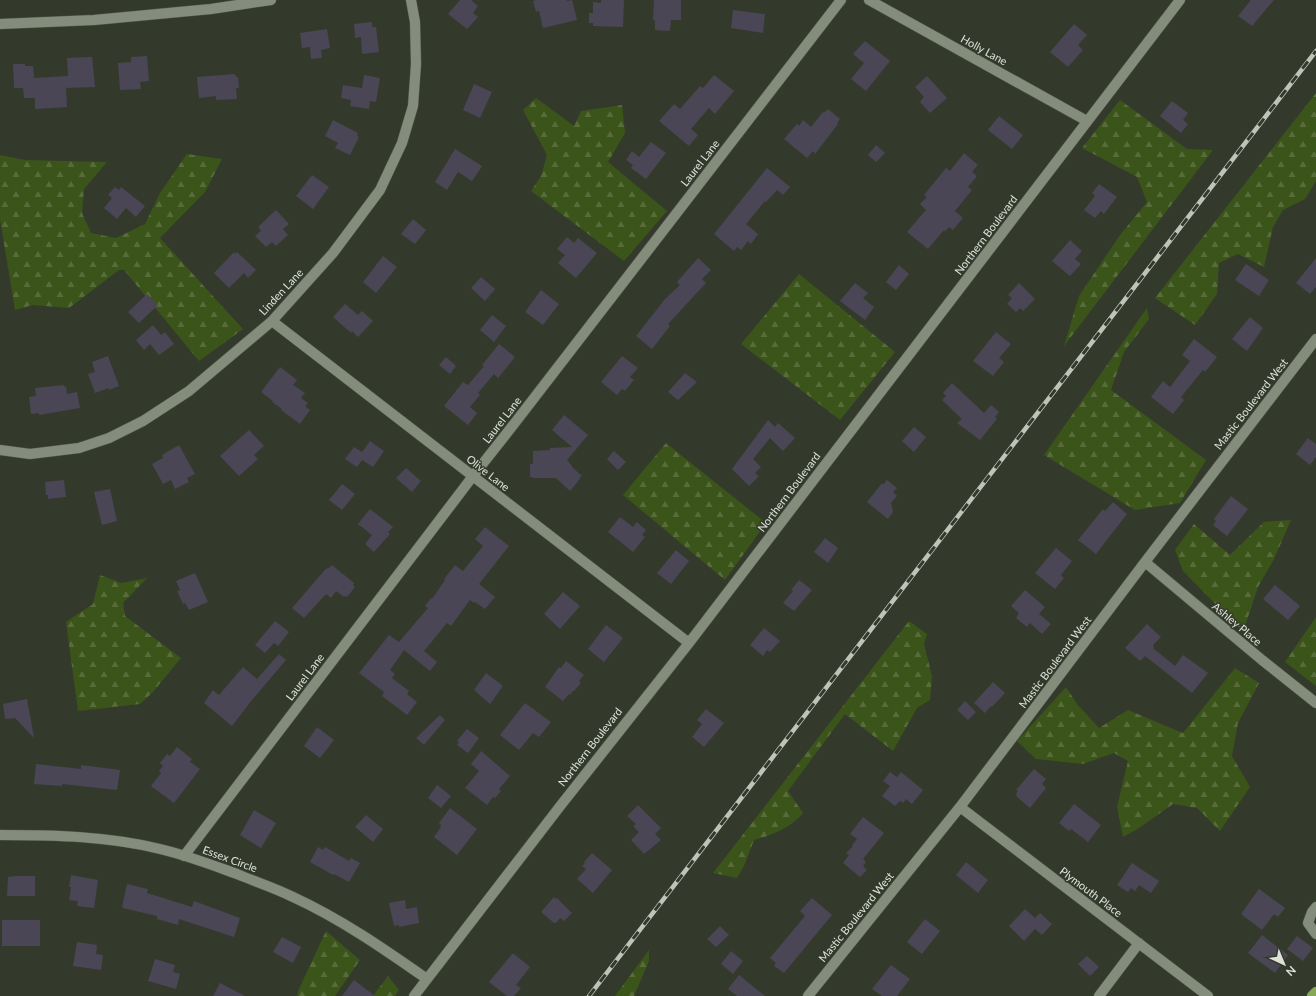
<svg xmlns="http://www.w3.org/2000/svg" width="1316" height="996" font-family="Lato,sans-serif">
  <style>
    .forest { fill: url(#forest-firs) }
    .building { fill: #4a4655 }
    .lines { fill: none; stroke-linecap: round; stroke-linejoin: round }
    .minor-casing { stroke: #51574b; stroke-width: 11 }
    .major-casing { stroke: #51574b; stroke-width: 11 }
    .minor { stroke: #848c7c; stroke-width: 10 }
    .major { stroke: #86a857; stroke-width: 10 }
    .rail-casing { stroke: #bec4ba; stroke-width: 4.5 }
    .rail { stroke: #333a2c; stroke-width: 3; stroke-dasharray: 9; stroke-linecap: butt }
    .labels { text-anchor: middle; stroke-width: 3; stroke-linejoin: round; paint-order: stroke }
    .street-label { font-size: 11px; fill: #dde2d9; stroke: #333a2c }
  </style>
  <defs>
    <pattern id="forest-firs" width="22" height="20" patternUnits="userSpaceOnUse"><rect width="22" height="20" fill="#3b5419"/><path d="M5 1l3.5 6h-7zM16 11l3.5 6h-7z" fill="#576c3a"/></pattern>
  </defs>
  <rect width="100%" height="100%" fill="#333a2c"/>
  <path class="forest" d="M1316 93V181L1305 199 1283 210 1273 227 1264 267 1238 254 1219 263 1217 294 1195 325 1155 298Z
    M536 98 574 126 581 111 622 105 625 133 608 162 667 211 624 261 531 191 541 176 547 155 523 110Z
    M1120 100 1187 149 1213 150 1064 346 1079 296 1120 235 1147 202 1137 177 1082 148Z
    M187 154 222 159 205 192 160 238 243 329 199 361 124 270H119L69 308 33 305 15 310 0 219V155L25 160 107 162 84 189 82 213 91 233 116 238 145 224 160 193Z
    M799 274 895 352 840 420 741 344Z
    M1147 308 1149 319 1124 352 1111 390 1206 460 1180 503 1135 510 1044 455Z
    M666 443 766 523 725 580 623 495Z
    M1291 520 1274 559 1258 587 1243 632 1183 571 1175 550 1194 524 1230 555 1264 522Z
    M100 575 121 583 147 578 123 603 125 616 181 658 153 692 140 704 78 711 66 622 93 604Z
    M1316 617V686L1285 662Z
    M909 621 927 634 924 644 932 676 930 700 917 708 893 751 845 714 788 791 803 813C791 828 772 835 754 840L744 866 737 878 713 873Z
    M1235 668 1259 683 1238 723 1232 756 1250 787 1220 831 1197 808 1173 804 1139 828 1123 837 1117 807 1128 761 1114 753 1083 764 1036 759 1017 741 1066 687 1077 704 1099 728 1128 710 1183 733Z
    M326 931 360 960 335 996H297L299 989Z
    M649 950V961L634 996H615Z
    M388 976 399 990 395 996H373Z"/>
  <path class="building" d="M460 0H471L478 6 473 13 478 17 467 29 448 14Z
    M536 0H567V1L572 0 577 20 543 28 539 11 536 12 533 1Z
    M601 0H624L623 27 593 26V23H589V13H593V2L601 3Z
    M654 0H681V20H671L670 31 655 30V20H653Z
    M1251 0H1274L1252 26 1238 16Z
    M733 10 765 14 763 33 731 28Z
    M372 22V27H376L379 52 362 54 361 37 355 38 354 24Z
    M1074 24 1087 35 1078 45 1083 50 1068 67 1050 52Z
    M327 29 330 48 321 50 322 58 311 59 310 47 302 48 300 33Z
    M865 41 890 61 866 91 851 79 864 63 853 54Z
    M147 56 149 81 140 82 141 89 120 90 118 63 131 62V57Z
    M92 57 95 87 66 88 67 107 35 109V98H24L23 88H14L13 64H25V66H33L34 78 68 76 67 58Z
    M235 74 236 77H238L239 88H236L237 99 216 100V96L199 98 197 77Z
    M364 75 380 78 376 102 370 101 369 109 350 106 351 100 341 98 343 85 362 88Z
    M714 75 734 91 715 114 709 108 691 129 698 135 689 146 659 121 674 104 680 109 700 86 703 88Z
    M927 76 947 98 930 113 920 102 924 97 915 87Z
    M474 84 492 92 480 118 463 110Z
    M1172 101 1188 113 1183 120 1188 124 1181 133 1160 116Z
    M828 109 840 119 837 123 838 124 815 154 813 151 807 158 784 139 797 124 799 126 803 120 811 127 823 112 824 113Z
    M999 116 1023 135 1012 149 988 130Z
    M333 120 358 133 357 136 359 137 350 155 335 148 338 143 325 136Z
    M651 142 666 153 646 179 631 168 633 165 626 160 632 151 639 157Z
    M876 145 885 153 876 162 868 155Z
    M455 149 482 166 472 181 458 172 447 190 435 182Z
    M964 153 978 165 972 172 977 176 968 187 972 190 955 211 963 218 953 230 949 227 945 232 944 230 928 249 907 232 926 210 920 204 927 197 924 195 946 168 950 171Z
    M767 168 790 187 783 195 777 190 766 202 765 201 746 224 758 234 751 244 748 241 741 250 737 247 734 251 714 234Z
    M312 175 329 187 313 209 296 196Z
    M1099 184 1117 197 1104 214 1101 211 1095 218 1084 210 1095 196 1092 193Z
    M115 187 119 190 121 187 145 206 136 217 126 208 117 219 104 208 112 198 108 195Z
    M276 210 289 224 283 229 288 235 276 246 272 242 266 247 255 236 261 231 258 227Z
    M413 219 426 230 415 244 401 234Z
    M567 237 574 243 578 238 597 253 576 278 558 263 565 255 557 249Z
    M1070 240 1082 251 1075 259 1081 264 1070 276 1052 261Z
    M234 252 235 254 237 252 256 270 248 278 244 273 229 288 214 273Z
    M383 256 397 267 376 293 363 282Z
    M698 258 711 270 702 279 706 283 668 324 670 326 652 349 636 336 665 299 680 285 677 282Z
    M1316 258V287L1310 294 1296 283Z
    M1246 264 1269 280 1259 296 1235 280Z
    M899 265 909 274 896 290 886 282Z
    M481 277 495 289 485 301 471 288Z
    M855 283 868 293 863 298 874 307 865 320 840 301Z
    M1019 283 1035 299 1023 311 1020 308 1016 312 1007 304 1012 298 1008 295Z
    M541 290 559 304 543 325 525 312Z
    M147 294 158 305 139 323 128 312Z
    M345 304 358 315 362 311 373 321 358 337 352 331 351 333 333 317Z
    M492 315 506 326 494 342 480 330Z
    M1250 317 1263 328 1247 351 1232 339Z
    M153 325 161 335 165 332 174 344 159 355 150 344 144 350 136 340Z
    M996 332 1011 344 999 358 1004 362 993 376 973 361Z
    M1194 339 1217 357 1205 372 1203 370 1181 397 1184 400 1173 414 1151 397 1163 381 1170 387 1190 361 1182 355Z
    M499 344 515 357 498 378 494 374 478 393 480 395 470 407 477 413 468 425 444 406 463 382 468 385 484 366 482 365Z
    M108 356 119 386 109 390V388L95 393 88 374 95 372 92 362Z
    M622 356 638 368 630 377 634 380 625 391 622 389 617 395 601 382Z
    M446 357 456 366 450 374 439 365Z
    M280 367 297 380 293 385 305 393 301 398 308 403 305 406 310 410 300 424 281 410 282 409 272 402 273 401 261 392Z
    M685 373 697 382 678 400 668 392Z
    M952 383 984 413 991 405 999 412 995 417 997 419 980 440 957 423 962 419 942 400 946 396 943 393Z
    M64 385V387L66 386 67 394 77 392 80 408 39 415V413L31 414 29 397 36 396 35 388Z
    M564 415 588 435 567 460 572 466V467L582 476 579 478 580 479 570 491 556 478H533V477H530V464H533V451L550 450V448L572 447 552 430Z
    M768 420 775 427 778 423 795 438 783 451 770 438 753 459 761 467 755 473 759 476 749 486 732 469Z
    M914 427 926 437 914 452 902 441Z
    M249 430 264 446 254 455 258 459 239 476 220 456Z
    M1308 438 1316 444V457L1310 465 1296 454Z
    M370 441 384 451 373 467 362 460 357 467 345 459 354 447 362 452Z
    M179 445 195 474 187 478 189 482 175 489 171 480 163 484 152 464 163 458 162 455Z
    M614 451 626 462 618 470 607 459Z
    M406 468 421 481 412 492 396 478Z
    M64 480 66 497 48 499V495H46L45 482Z
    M887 480 897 488 893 492 897 496 891 503 893 512 888 519 867 502 882 483 883 485Z
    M342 484 355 494 342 510 329 500Z
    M110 489 117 521 102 525 94 492Z
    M1231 496 1248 509 1227 536 1213 525 1216 521 1214 519Z
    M1113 502 1127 514 1096 554 1078 540 1103 509 1105 511Z
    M370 509 393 527 388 532 390 534 374 552 365 544 372 535 358 524Z
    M620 517 633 527 637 522 646 530 642 535 645 537 633 552 608 532Z
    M485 527 509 546 479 584 495 597 485 609 475 602 474 603 470 600 451 626 447 623 424 651 437 662 430 671 404 650 390 670 395 674 392 678 409 691 407 694 417 702 407 715 382 696 384 692 359 673 389 635 399 642 428 608 425 606 431 598 432 599 445 580 444 579 455 565 463 571 483 546 475 539Z
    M825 538 838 548 828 563 814 552Z
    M1056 548 1072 561 1061 575 1064 578 1055 589 1035 573Z
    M676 550 689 561 671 584 657 573Z
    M332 565 354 583 353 585 355 587 347 597 345 596 344 597 336 591 331 598 326 594 304 618 292 608 323 572 327 568 328 569Z
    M195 573 208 602 189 610 185 603 183 604 177 591 180 590 176 581Z
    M799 580 812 590 794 611 783 603 793 591 791 590Z
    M1275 585 1300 606 1288 620 1263 599Z
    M1025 590 1045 607 1039 614 1051 624 1042 634 1030 623 1027 627 1016 618 1019 613 1011 606Z
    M563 592 580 606 560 629 544 614Z
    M275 621 289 632 278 646 274 643 265 653 255 645Z
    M1147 624 1161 637 1153 645 1154 647 1153 648 1175 666 1183 655 1208 673 1192 693 1145 656 1140 661 1125 648Z
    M606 625 623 638 604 662 588 649Z
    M764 628 780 641 770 652 767 650 763 656 750 645Z
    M279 654 286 660 252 700 232 726 204 703 213 690 219 695 243 667 257 679Z
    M566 661 584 675 579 681 581 683 574 691H573L570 695 569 694 563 701 545 687 559 667 561 668Z
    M486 673 503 686 490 704 474 690Z
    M993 682 1005 693 992 707 991 706 985 713 974 703Z
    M27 699 34 738 15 718 5 719 3 704Z
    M965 701 976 712 968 720 957 710Z
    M525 703 551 722 539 737 533 733 519 750 500 735Z
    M706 709 724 723 704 747 692 737 702 724 697 720Z
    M440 715 445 720 424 745 416 738Z
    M317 727 334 740 320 758 304 746Z
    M467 729 479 738 468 753 457 745 459 742 457 741Z
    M177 747 192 759 190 762 200 769 174 803 151 786 161 773 159 771 163 766 160 763 167 754 170 756Z
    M481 751 510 776 499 789 501 791 495 798 493 797 487 805 465 788 479 771 471 764Z
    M36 764 81 769V765L120 770 117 790 62 784V786L34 784Z
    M1034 769 1046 779 1042 784 1046 788 1030 808 1016 796 1017 795 1016 794 1018 791 1016 790Z
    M890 772 897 777 901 772 923 790 912 804 906 799 903 803 900 801 895 806 882 796 890 786 883 781Z
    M437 785 451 796 441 808 428 798Z
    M1074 804 1101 825 1088 842 1071 829 1069 831 1059 823Z
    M638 805 661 828 655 834 661 840 644 854 631 840 639 832 633 826 636 824 627 816Z
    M450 808 477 829 457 855 434 837 441 827 440 826 441 825 439 823Z
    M254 810 276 823 261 848 240 835Z
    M366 815 383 829 373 842 355 827Z
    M863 817 884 833 863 859 866 862 863 866 867 870 860 877 843 863 849 855 846 853 853 846 852 845 857 839 850 834Z
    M318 847 323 850 325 847 349 861 351 858 360 863 349 882 334 874 333 875 310 862Z
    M592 853 612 870 593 893 577 879 586 869 582 866 585 863 584 862Z
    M966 862 988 880 978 893 956 875Z
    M1132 863 1159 881 1151 893 1139 885 1135 891 1131 888 1128 892 1117 885Z
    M71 875 98 880 94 908 77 906 78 901 69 900 71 887H69Z
    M17 876H35V896H7L8 877Z
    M127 884 148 889 147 893 192 907 194 901 240 918 234 937 179 919 178 925 157 919V916L123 908 122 907Z
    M1259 889 1285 908 1278 917 1274 914 1262 930 1241 914Z
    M554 897 556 899 557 898 572 913 564 921 560 918 556 923H554L541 912Z
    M812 898 832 915 784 973 774 966 776 963 770 958 805 916 800 911Z
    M405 900 406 909 417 907 419 923 399 927V925L394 926 389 903Z
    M1025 909 1035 918 1040 913 1052 924 1042 935 1035 929 1024 941 1009 926Z
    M925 919 940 931 922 954 907 942Z
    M2 920H40V946H2Z
    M720 926 729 935 716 947 707 939Z
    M1262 935 1288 955 1275 973 1248 953Z
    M1297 936 1313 948 1303 961 1287 949Z
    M282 937 301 947 293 963 273 952Z
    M77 942 97 945 96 954 103 955 101 970 73 966Z
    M731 951 743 961 733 974 721 964Z
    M512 954H514L530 967 516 985 521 988 514 996H507L489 982Z
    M1087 956 1099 967 1090 976 1078 964Z
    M155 959 175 965 173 972 180 974 176 989 148 981Z
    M891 965 910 979 897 996H882L872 989Z
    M739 975 765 996H737L728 989Z
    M354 980 375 996H342Z
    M220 983 245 996H213Z"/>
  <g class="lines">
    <g class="minor-casing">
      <path id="minor" d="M869 0 1087 121
        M0 24 94 20 211 9 271 0
        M272 321 689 643
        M0 450 30 454 79 448 109 438 143 421 189 391 272 321 333 253 380 190 402 143 413 106 416 64 415 22 411 0
        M1145 562 1262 660 1316 703
        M960 807 1208 996
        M0 835C53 835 108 836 160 849 186 855 212 865 237 874 256 882 275 888 293 897 341 919 384 949 427 979
        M184 856 473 476 514 424 841 0
        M1316 907 1312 912 1308 923 1316 934
        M414 996 561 805 689 643 1180 0
        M808 996 960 807 1145 562 1316 339
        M1099 996 1139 943"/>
    </g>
    <g class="major-casing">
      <path id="major" d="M1312 996 1316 992"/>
    </g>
    <use href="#minor" class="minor"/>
    <use href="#major" class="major"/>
    <g class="rail-casing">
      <path id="rail" d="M589 996 1316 51"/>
    </g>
    <use href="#rail" class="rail"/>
  </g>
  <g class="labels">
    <g class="street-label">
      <text transform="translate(984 50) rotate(29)" y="4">Holly Lane</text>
      <text transform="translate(700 163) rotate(-52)" y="4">Laurel Lane</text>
      <text transform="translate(986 235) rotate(-53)" y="4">Northern Boulevard</text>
      <text transform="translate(281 292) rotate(-47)" y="4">Linden Lane</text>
      <text transform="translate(1251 404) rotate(-52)" y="4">Mastic Boulevard West</text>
      <text transform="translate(502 420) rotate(-52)" y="4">Laurel Lane</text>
      <text transform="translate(488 473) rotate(38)" y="4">Olive Lane</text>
      <text transform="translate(789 492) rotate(-53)" y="4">Northern Boulevard</text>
      <text transform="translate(1237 624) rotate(40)" y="4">Ashley Place</text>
      <text transform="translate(1055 662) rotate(-53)" y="4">Mastic Boulevard West</text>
      <text transform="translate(305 677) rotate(-53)" y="4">Laurel Lane</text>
      <text transform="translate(590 747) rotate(-52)" y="4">Northern Boulevard</text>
      <text transform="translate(230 859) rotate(20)" y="4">Essex Circle</text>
      <text transform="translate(1091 892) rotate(37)" y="4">Plymouth Place</text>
      <text transform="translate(856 917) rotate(-51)" y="4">Mastic Boulevard West</text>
    </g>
  </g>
  <g transform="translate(1284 964) rotate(136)" stroke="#333a2c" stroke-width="3" paint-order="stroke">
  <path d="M0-3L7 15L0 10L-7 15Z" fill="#dde2d9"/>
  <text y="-6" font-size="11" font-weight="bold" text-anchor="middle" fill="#dde2d9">N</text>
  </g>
</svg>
